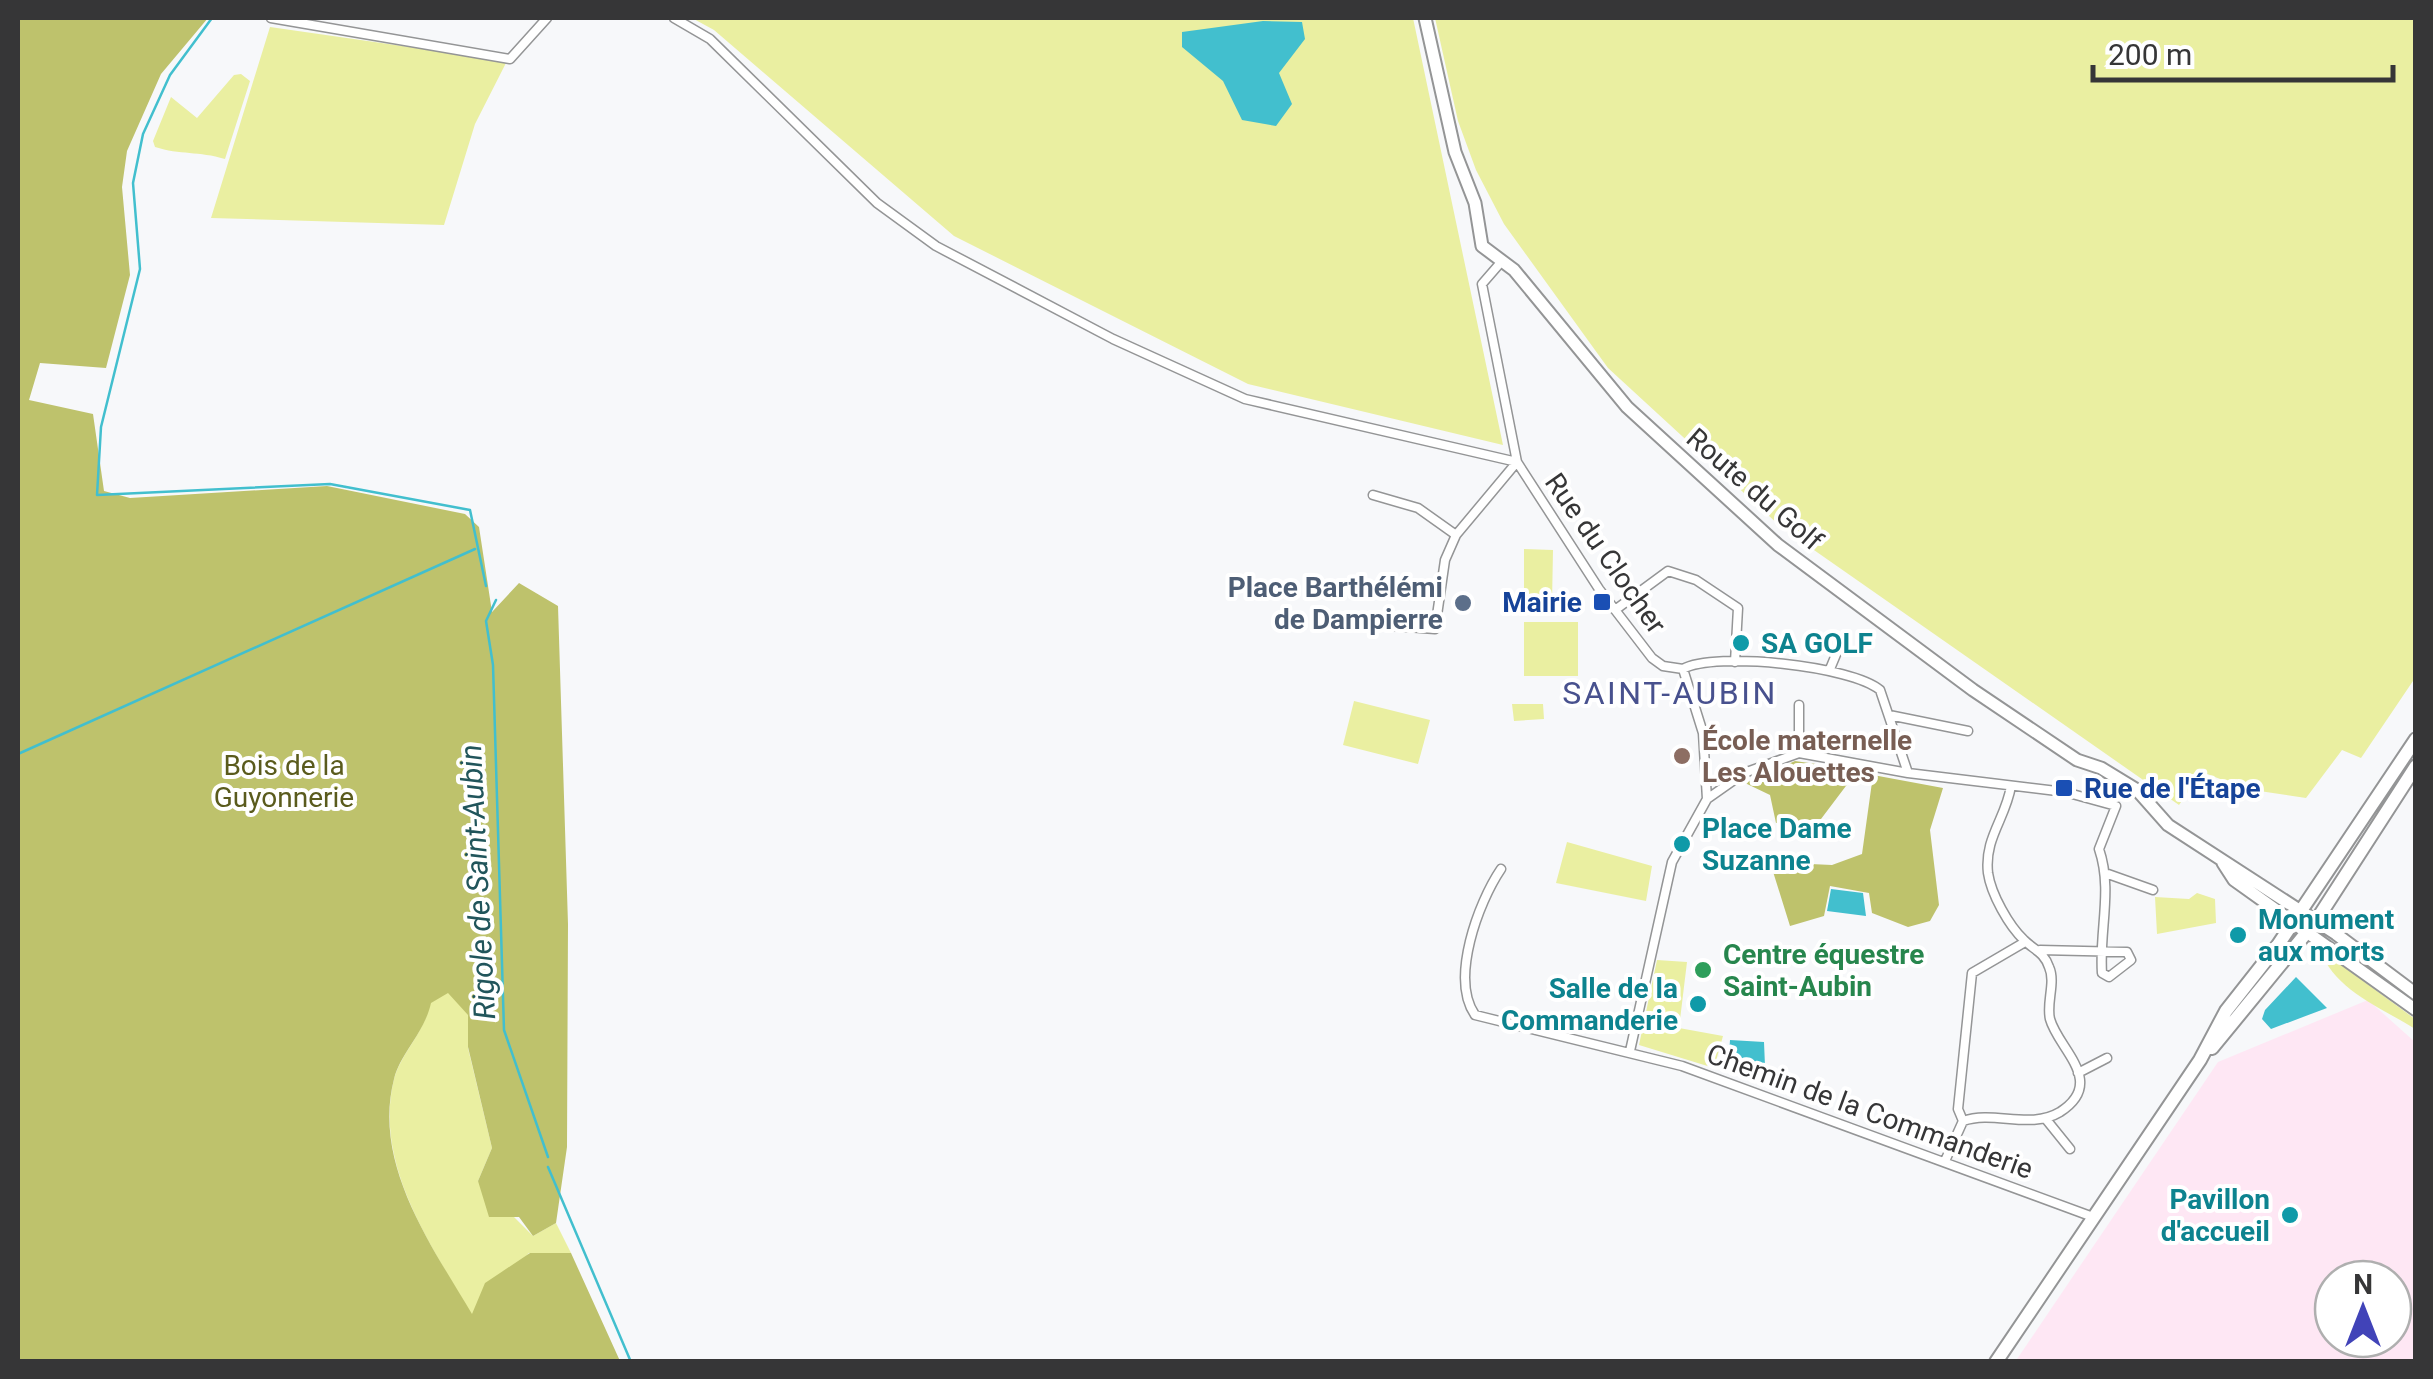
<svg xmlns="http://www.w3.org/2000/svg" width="2433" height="1379" font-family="Roboto,sans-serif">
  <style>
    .industrial { fill: #fee7f4; fill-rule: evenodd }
    .green { fill: #eaefa1 }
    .forest { fill: #bec26c }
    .water { fill: #42bfce }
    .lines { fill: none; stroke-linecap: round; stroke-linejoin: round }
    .stream { stroke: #42bfce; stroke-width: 2.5 }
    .street-casing { stroke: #949596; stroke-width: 11 }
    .secondary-casing { stroke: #949596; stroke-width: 15 }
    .primary-casing { stroke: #949596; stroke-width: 16 }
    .street { stroke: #fff; stroke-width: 8 }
    .secondary { stroke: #fff; stroke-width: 11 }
    .primary { stroke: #fff; stroke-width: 12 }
    .transit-dot { fill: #1a4fb4; stroke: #fff; stroke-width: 4 }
    .service-dot { fill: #5c6f8a; stroke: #fff; stroke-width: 4 }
    .culture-dot { fill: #0f9aa8; stroke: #fff; stroke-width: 4 }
    .education-dot { fill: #8d6e63; stroke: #fff; stroke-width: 4 }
    .leisure-dot { fill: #2e9e5b; stroke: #fff; stroke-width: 4 }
    .labels { text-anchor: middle; stroke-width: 8; stroke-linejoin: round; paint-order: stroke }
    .street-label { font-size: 28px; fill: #363637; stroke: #fff }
    .service-label { font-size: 28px; font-weight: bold; fill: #4e5e75; stroke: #fff; text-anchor: end }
    .transit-label { font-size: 28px; font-weight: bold; fill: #164399; stroke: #fff; text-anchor: end }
    .culture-label { font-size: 28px; font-weight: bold; fill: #0d838f; stroke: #fff; text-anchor: start }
    .education-label { font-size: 28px; font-weight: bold; fill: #785e54; stroke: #fff; text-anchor: start }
    .park-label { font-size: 28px; fill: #5a5b1d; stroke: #fff }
    .leisure-label { font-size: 28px; font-weight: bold; fill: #27864d; stroke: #fff; text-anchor: start }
    .water-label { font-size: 30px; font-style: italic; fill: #21555b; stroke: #fff }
    .quarter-label { font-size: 32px; letter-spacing: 2.5px; fill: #48518e; stroke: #fff }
  </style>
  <rect width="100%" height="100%" fill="#f7f8fa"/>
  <path class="industrial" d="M2368 1000 2415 1042V1361L2015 1362 2218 1062ZM2333 1279H2393V1339H2333Z"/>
  <path class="green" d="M692 18H1413L1503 445 1248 384 954 236 714 30Z
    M1435 18H2415V678L2361 758 2342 750 2306 798 2246 789 2202 772 2179 805 1781 527 1608 368 1504 224 1476 170 1458 121Z
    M270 27 507 61 475 124 444 225 211 218Z
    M241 74 250 81 225 159C199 151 180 155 155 147L153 141 171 97 197 118 234 75Z
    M1524 549 1553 550 1552 603 1524 602Z
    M1524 622H1578V676H1524Z
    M1354 701 1430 720 1418 764 1343 745Z
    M1512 704H1543L1544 719 1514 721Z
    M1567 842 1652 866 1646 901 1556 883Z
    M2197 893 2215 899 2216 923 2157 934 2155 897 2189 899Z
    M2321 950 2415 1019V1029C2384 1009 2332 989 2321 950Z
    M1657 960 1687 962 1679 1028 1723 1036 1714 1068 1639 1045Z
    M448 992 468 1014V1048L492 1148 478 1181 533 1236 556 1223 571 1253H529L472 1316C432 1246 373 1165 394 1079 401 1053 424 1034 430 1003Z"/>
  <path class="forest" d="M18 18H208L161 74 127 151 122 187 130 275 106 368 40 363 29 400 93 414 104 491 130 498 327 486 465 514 479 527 492 612 519 583 558 606 568 924 567 1147 556 1223 533 1236 519 1217H489L478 1181 492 1148 468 1047V1015L448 993 431 1003C424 1034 401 1052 394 1079 372 1164 432 1246 472 1314L485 1283 530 1253H571L620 1361H18Z
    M1795 761 1858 770 1821 819 1776 823 1770 795 1745 783Z
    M1873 775 1943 788 1930 830 1939 905 1930 921 1908 927 1872 913 1869 893 1830 886 1824 916 1790 926 1770 862 1832 865 1862 854Z"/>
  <path class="water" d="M1263 21 1302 22 1305 39 1279 73 1292 104 1276 126 1242 120 1223 81 1182 47V32Z
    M1831 889 1863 893 1866 916 1827 911Z
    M2296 977 2327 1008 2271 1029 2262 1019 2265 1010Z
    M1730 1040 1764 1042 1765 1066 1754 1074 1728 1069Z"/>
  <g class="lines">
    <path class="stream" d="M212 18 170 75 143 134 133 183 140 269 101 427 97 495 330 484 470 510 486 586
      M496 600 486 621 493 665 504 1030 548 1157
      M18 754 475 549
      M548 1167 631 1362"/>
    <g class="street-casing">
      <path id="street" d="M271 18 510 59 547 18
        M674 18 710 39 877 203 936 246 1113 339 1245 399 1517 462
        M1502 261 1482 284 1517 462 1599 589 1652 658 1663 666 1683 669 1703 733 1707 799 1672 862 1630 1051
        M1373 495 1418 508 1456 535
        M1615 610 1668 571 1696 580 1738 608 1735 662
        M1352 623 1435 629 1445 560 1456 535 1517 462
        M1683 669C1715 651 1852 666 1880 690L1908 773
        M1830 669 1842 640
        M1889 715 1968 731
        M1799 753V705
        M1707 799 1744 773 1799 753 1908 773 2065 792 2116 806 2099 849C2113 890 2099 930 2102 973L2109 977 2131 960 2127 952 2040 950
        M2106 802 2123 782
        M1501 869C1478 903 1450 979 1475 1015L1682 1066 2093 1217
        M2108 874 2153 890
        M2078 1073 2107 1058
        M2045 1118 2070 1149
        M1963 1121 1958 1109 1972 973 2025 942
        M1945 1161 1963 1121C1994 1110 2030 1130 2060 1112 2107 1082 2058 1049 2050 1019 2046 1003 2056 982 2049 967 2044 952 2034 950 2024 940 2009 926 1991 894 1988 873 1984 838 2006 818 2011 786"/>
    </g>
    <g class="secondary-casing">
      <path id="secondary" d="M1425 18 1455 152 1475 203 1482 246 1514 270 1627 407 1778 545 1973 690 2077 760 2101 768 2137 790 2168 825 2336 934 2416 994
        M2223 863 2234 880 2416 1010"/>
    </g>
    <g class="primary-casing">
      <path id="primary" d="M2212 1048 2316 921 2416 766
        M1996 1362 2200 1060 2226 1011 2278 945 2416 739"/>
    </g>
    <use href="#street" class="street"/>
    <use href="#secondary" class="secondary"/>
    <use href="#primary" class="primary"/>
  </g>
  <g class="transit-dot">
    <rect x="1592" y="592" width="20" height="20" rx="5"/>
    <rect x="2054" y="778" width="20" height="20" rx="5"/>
  </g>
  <circle class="service-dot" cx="1463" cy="603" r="10"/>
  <g class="culture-dot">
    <circle cx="1741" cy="643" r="10"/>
    <circle cx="1682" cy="844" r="10"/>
    <circle cx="2238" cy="935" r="10"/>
    <circle cx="1698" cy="1004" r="10"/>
    <circle cx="2290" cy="1215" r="10"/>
  </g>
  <circle class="education-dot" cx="1682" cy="756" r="10"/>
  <circle class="leisure-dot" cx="1703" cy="970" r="10"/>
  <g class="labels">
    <g class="street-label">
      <text transform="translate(1755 489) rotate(41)" y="10">Route du Golf</text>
      <text transform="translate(1606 553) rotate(55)" y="10">Rue du Clocher</text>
      <text transform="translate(1870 1111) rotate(20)" y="10">Chemin de la Commanderie</text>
    </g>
    <g class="service-label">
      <text x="1443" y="597">Place Barthélémi<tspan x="1443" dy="32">de Dampierre</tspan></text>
    </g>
    <g class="transit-label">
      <text x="1582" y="612">Mairie</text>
      <text x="2084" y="798" text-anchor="start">Rue de l'Étape</text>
    </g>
    <g class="culture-label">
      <text x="1761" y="653">SA GOLF</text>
      <text x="1702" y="838">Place Dame<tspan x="1702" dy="32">Suzanne</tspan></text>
      <text x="2258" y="929">Monument<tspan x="2258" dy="32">aux morts</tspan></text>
      <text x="1678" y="998" text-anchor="end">Salle de la<tspan x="1678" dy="32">Commanderie</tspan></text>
      <text x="2270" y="1209" text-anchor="end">Pavillon<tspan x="2270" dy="32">d'accueil</tspan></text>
    </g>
    <g class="education-label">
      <text x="1702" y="750">École maternelle<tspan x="1702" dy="32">Les Alouettes</tspan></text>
    </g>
    <g class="park-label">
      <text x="284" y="775">Bois de la<tspan x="284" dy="32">Guyonnerie</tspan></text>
    </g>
    <g class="leisure-label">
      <text x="1723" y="964">Centre équestre<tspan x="1723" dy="32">Saint-Aubin</tspan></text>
    </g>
    <g class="water-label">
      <text transform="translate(478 882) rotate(-93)" y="10">Rigole de Saint-Aubin</text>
    </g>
    <g class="quarter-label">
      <text x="1670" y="704">SAINT-AUBIN</text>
    </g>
  </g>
  <rect width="2433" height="1379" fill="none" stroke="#363637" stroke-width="40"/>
  <g transform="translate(2363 1309)"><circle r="48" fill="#ffffff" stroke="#afafaf" stroke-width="2.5"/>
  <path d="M0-8L18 38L0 25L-18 38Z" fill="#4143b8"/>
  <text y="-15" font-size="28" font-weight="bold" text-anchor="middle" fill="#363637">N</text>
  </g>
  <path d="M2093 65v15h300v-15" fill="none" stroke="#363637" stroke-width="5"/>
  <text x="2108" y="65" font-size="30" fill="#363637" stroke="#ffffff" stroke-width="8" paint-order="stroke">200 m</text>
</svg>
